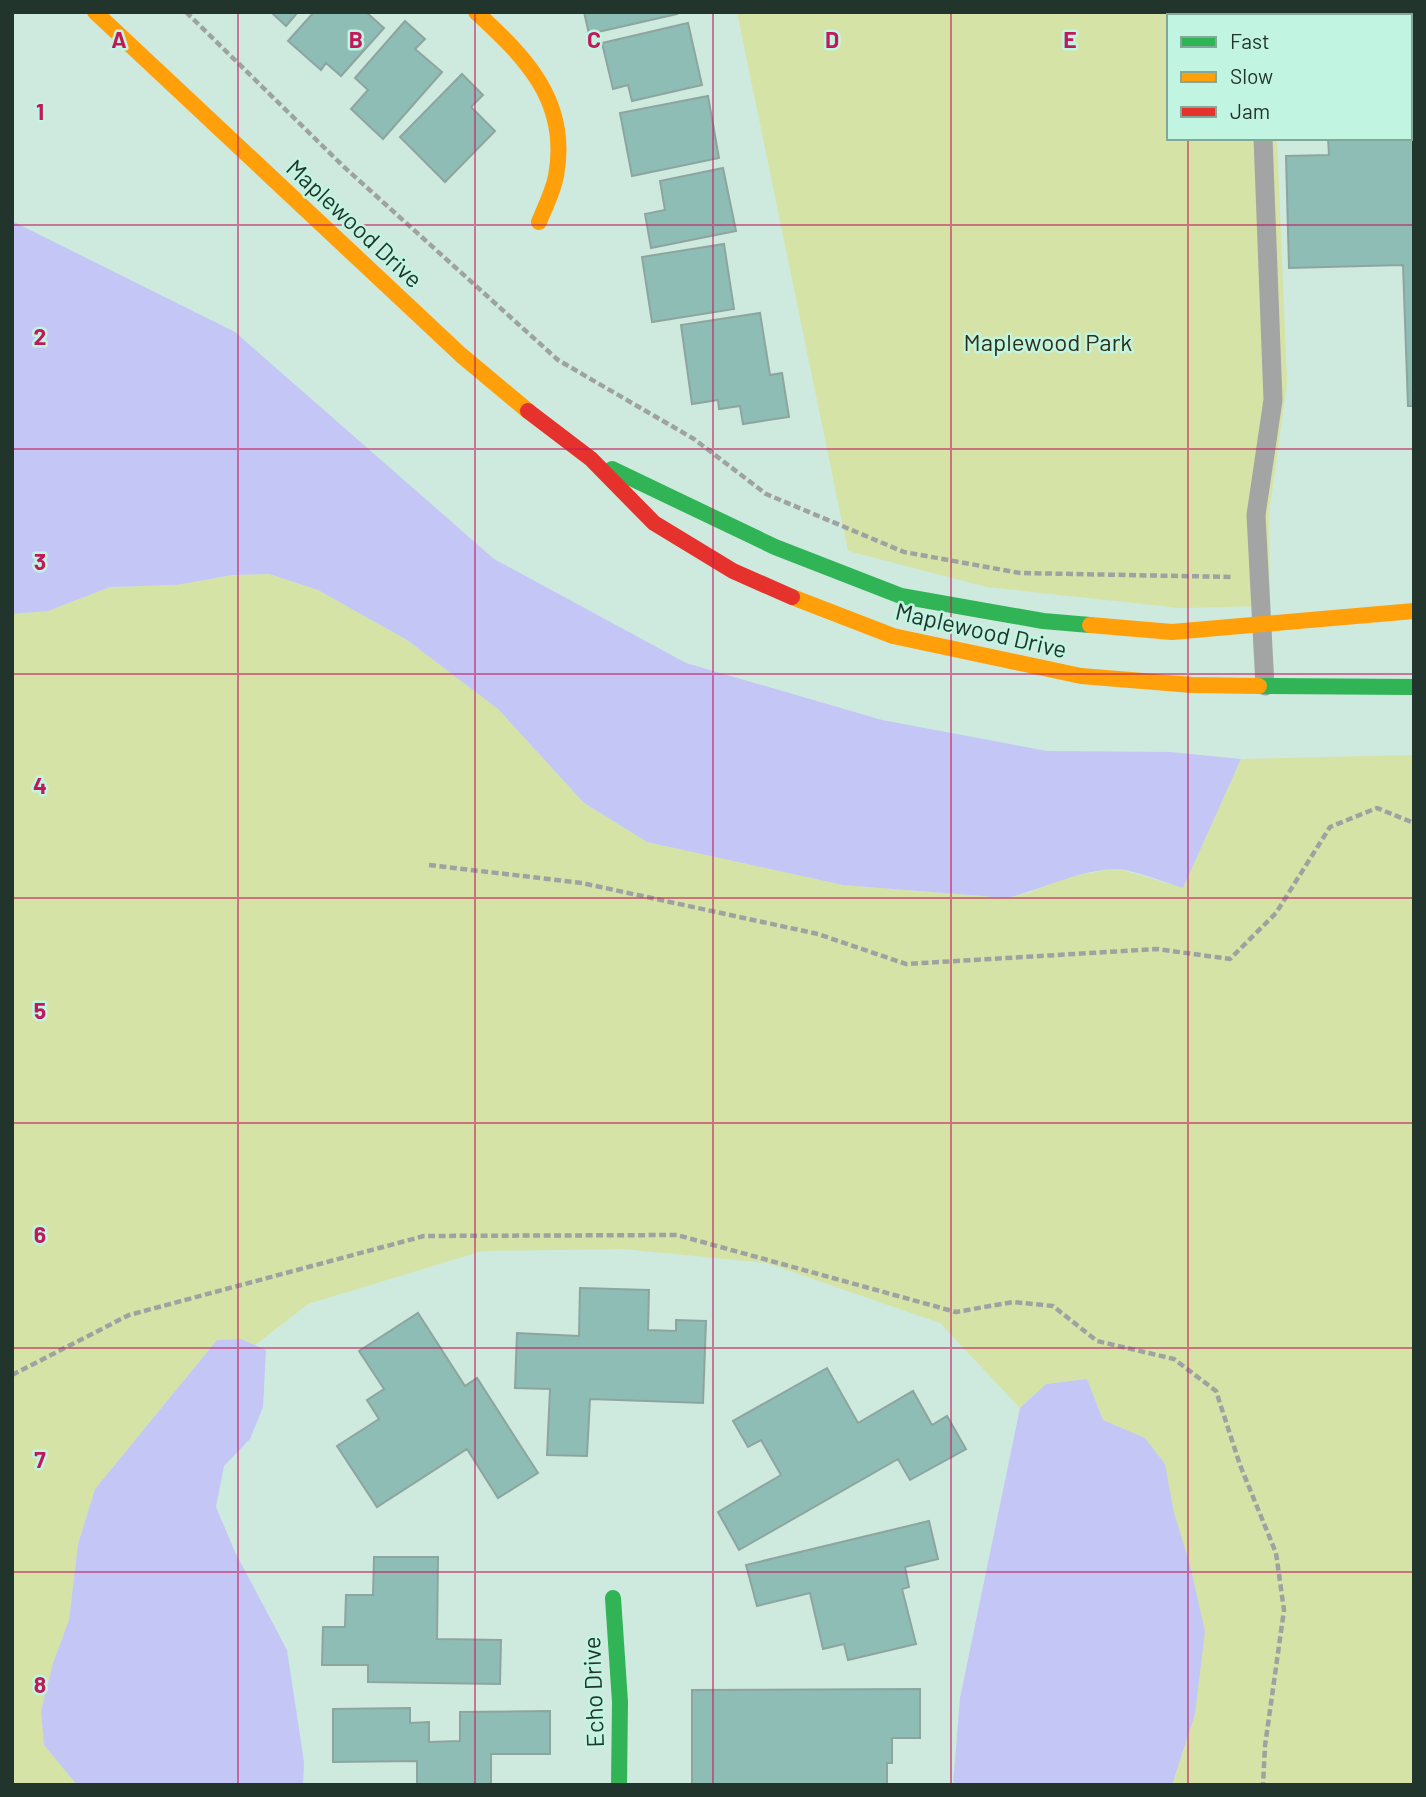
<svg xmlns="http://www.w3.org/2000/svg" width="1426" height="1797" font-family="Barlow,sans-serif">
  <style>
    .green { fill: #d6e3a6 }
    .water { fill: #c4c7f5 }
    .building { fill: #8ebdb6; stroke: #8ea59f; stroke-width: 2 }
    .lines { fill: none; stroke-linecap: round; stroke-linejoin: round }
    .path { stroke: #9ea3a2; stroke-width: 4.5; stroke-dasharray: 7 3.5; stroke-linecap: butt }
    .lane { stroke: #a3a5a4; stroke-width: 19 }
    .fast { stroke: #30b455; stroke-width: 16 }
    .slow { stroke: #ff9f0a; stroke-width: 16 }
    .jam { stroke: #e5322d; stroke-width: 16 }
    .grid { fill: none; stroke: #c2185b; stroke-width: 2; stroke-opacity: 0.55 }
    .labels { text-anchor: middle; stroke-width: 5; stroke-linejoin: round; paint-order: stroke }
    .street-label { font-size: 24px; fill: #21352d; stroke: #c2f5e1 }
    .park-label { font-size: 24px; fill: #2f3018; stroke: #c2f5e1 }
    .grid-label { font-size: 23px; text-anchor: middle; font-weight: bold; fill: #c2185b; stroke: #c2f5e1; stroke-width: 5; stroke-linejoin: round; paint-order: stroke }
  </style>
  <rect width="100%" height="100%" fill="#cee9de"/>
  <path class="green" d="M737 12H1414V96H1410V16H1169V138H1277L1287 383 1269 515 1270 606 1180 608 987 587 848 551Z
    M269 574 318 590 407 640 498 709 584 803 647 842 843 885 1007 898 1029 893 1064 878 1116 868 1183 888 1241 759 1414 755V1785H1172L1195 1714 1189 1561 1145 1438 1103 1420 1087 1379 1046 1384 1020 1408 940 1323 767 1263 623 1249 482 1251 308 1304 255 1345 241 1339 217 1340 95 1489 78 1544 69 1620 53 1663 69 1775 77 1785H12V614L48 611 110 587 176 585 233 575Z"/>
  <path class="water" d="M12 221 235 332 494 559 686 663 882 720 1047 751 1170 752 1241 759 1183 888C1167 883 1129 868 1114 869 1076 871 1043 889 1007 898L843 885 647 842 584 803 498 709 407 640 318 590 269 574 233 575 176 585 110 587 48 611 12 614Z
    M241 1339 266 1350 263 1407 250 1439 224 1466 216 1507 235 1552 287 1650 304 1762 303 1785H77L44 1745 41 1711 53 1663 69 1620 78 1544 95 1489 217 1340Z
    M1087 1379 1103 1420 1145 1438 1165 1464 1174 1513 1189 1561 1205 1631 1195 1714 1172 1785H953L960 1698 1020 1408 1046 1384Z"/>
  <path class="building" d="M271 12H298L286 26Z
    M314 12H366L384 28 341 76 326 63 321 70 288 41Z
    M584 12H676L677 14 589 34Z
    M405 21 425 39 415 49 442 72 383 139 351 109 368 90 355 78Z
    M688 23 702 85 632 101 628 85 613 89 602 43Z
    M462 74 483 95 471 107 495 131 445 182 400 137Z
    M708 96 719 158 632 176 620 113Z
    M1410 96H1414V406H1408L1403 265 1289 268 1286 156 1329 155 1328 138H1410Z
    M723 168 736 231 651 248 645 214 665 210 660 181Z
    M724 244 734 309 652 322 642 257Z
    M760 313 770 375 782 373 789 417 743 424 740 406 719 409 718 400 692 404 681 325Z
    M580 1288 649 1290 648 1330 676 1331V1320L706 1321 703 1403 590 1399 587 1456 547 1455 550 1389 515 1388 517 1333 579 1336Z
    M418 1313 465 1386 477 1378 538 1473 498 1498 467 1449 377 1507 337 1446 379 1419 367 1400 384 1389 359 1351Z
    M827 1368 858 1423 913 1391 932 1425 947 1416 966 1449 910 1480 898 1459 739 1550 718 1512 781 1475 761 1440 748 1447 733 1421Z
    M929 1521 938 1559 905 1567 909 1587 902 1589 916 1644 848 1660 844 1644 823 1649 810 1593 757 1606 746 1565Z
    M374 1557H438L437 1639 501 1640 500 1684 368 1682V1665H322L323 1627H345L346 1595H373Z
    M920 1689V1738H892V1763H887V1785H692V1690Z
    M410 1708V1723L429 1722V1742L460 1741V1712L550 1711V1754H491V1785H417V1761L333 1762V1709Z"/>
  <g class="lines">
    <path class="path" d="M186 12 343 166 558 360 694 439 766 494 904 552 1020 573 1233 577
      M429 865 582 883 818 934 906 964 1157 949 1230 959 1276 913 1330 827 1377 808 1414 823
      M12 1375 129 1315 424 1236 677 1235 956 1312 1013 1302 1053 1306 1097 1341 1174 1359 1216 1391 1240 1465 1276 1553 1284 1610 1265 1746 1263 1785"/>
    <path class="lane" d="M1410 82H1414
      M1263 138 1273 400 1256 515 1265 686"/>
    <path class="fast" d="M612 469 775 547 901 596 1043 621 1090 625
      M1259 686 1414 687
      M613 1598 620 1702 619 1785"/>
    <path class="slow" d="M95 12 461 355 528 411
      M476 12C525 57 570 101 556 176 553 192 545 207 539 222
      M792 597 893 636 1081 676 1192 685 1259 686
      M1090 625 1172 632 1414 611"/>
    <path class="jam" d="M528 411 591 459 654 523 733 571 792 597"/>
  </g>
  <path class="grid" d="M238 12V1785M475 12V1785M713 12V1785M951 12V1785M1188 12V16M1188 138V1785M12 225H1414M12 449H1414M12 674H1414M12 898H1414M12 1123H1414M12 1348H1414M12 1572H1414"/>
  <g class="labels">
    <g class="street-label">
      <text transform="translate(354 224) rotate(43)" y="8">Maplewood Drive</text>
      <text transform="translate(981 631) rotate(13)" y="8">Maplewood Drive</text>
      <text transform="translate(594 1692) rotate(-92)" y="8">Echo Drive</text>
    </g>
    <g class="park-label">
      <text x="1048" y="351">Maplewood Park</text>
    </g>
  </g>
  <g class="grid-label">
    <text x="119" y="48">A</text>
    <text x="356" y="48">B</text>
    <text x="594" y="48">C</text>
    <text x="832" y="48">D</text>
    <text x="1070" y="48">E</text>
    <text x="40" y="120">1</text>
    <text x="40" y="345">2</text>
    <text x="40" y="570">3</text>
    <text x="40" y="794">4</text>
    <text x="40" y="1019">5</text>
    <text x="40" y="1243">6</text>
    <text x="40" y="1468">7</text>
    <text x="40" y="1693">8</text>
  </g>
  <rect width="1426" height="1797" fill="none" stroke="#21352d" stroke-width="28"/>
  <rect x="1167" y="14" width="245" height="126" fill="#c2f5e1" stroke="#82a899" stroke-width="2"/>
  <rect x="1181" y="37" width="35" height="10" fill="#30b455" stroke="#82a899" stroke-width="2"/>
  <text x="1230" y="49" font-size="21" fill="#21352d">Fast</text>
  <rect x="1181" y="72" width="35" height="10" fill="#ff9f0a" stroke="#82a899" stroke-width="2"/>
  <text x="1230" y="84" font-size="21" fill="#21352d">Slow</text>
  <rect x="1181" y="107" width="35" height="10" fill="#e5322d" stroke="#82a899" stroke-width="2"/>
  <text x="1230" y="119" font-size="21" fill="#21352d">Jam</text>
</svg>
